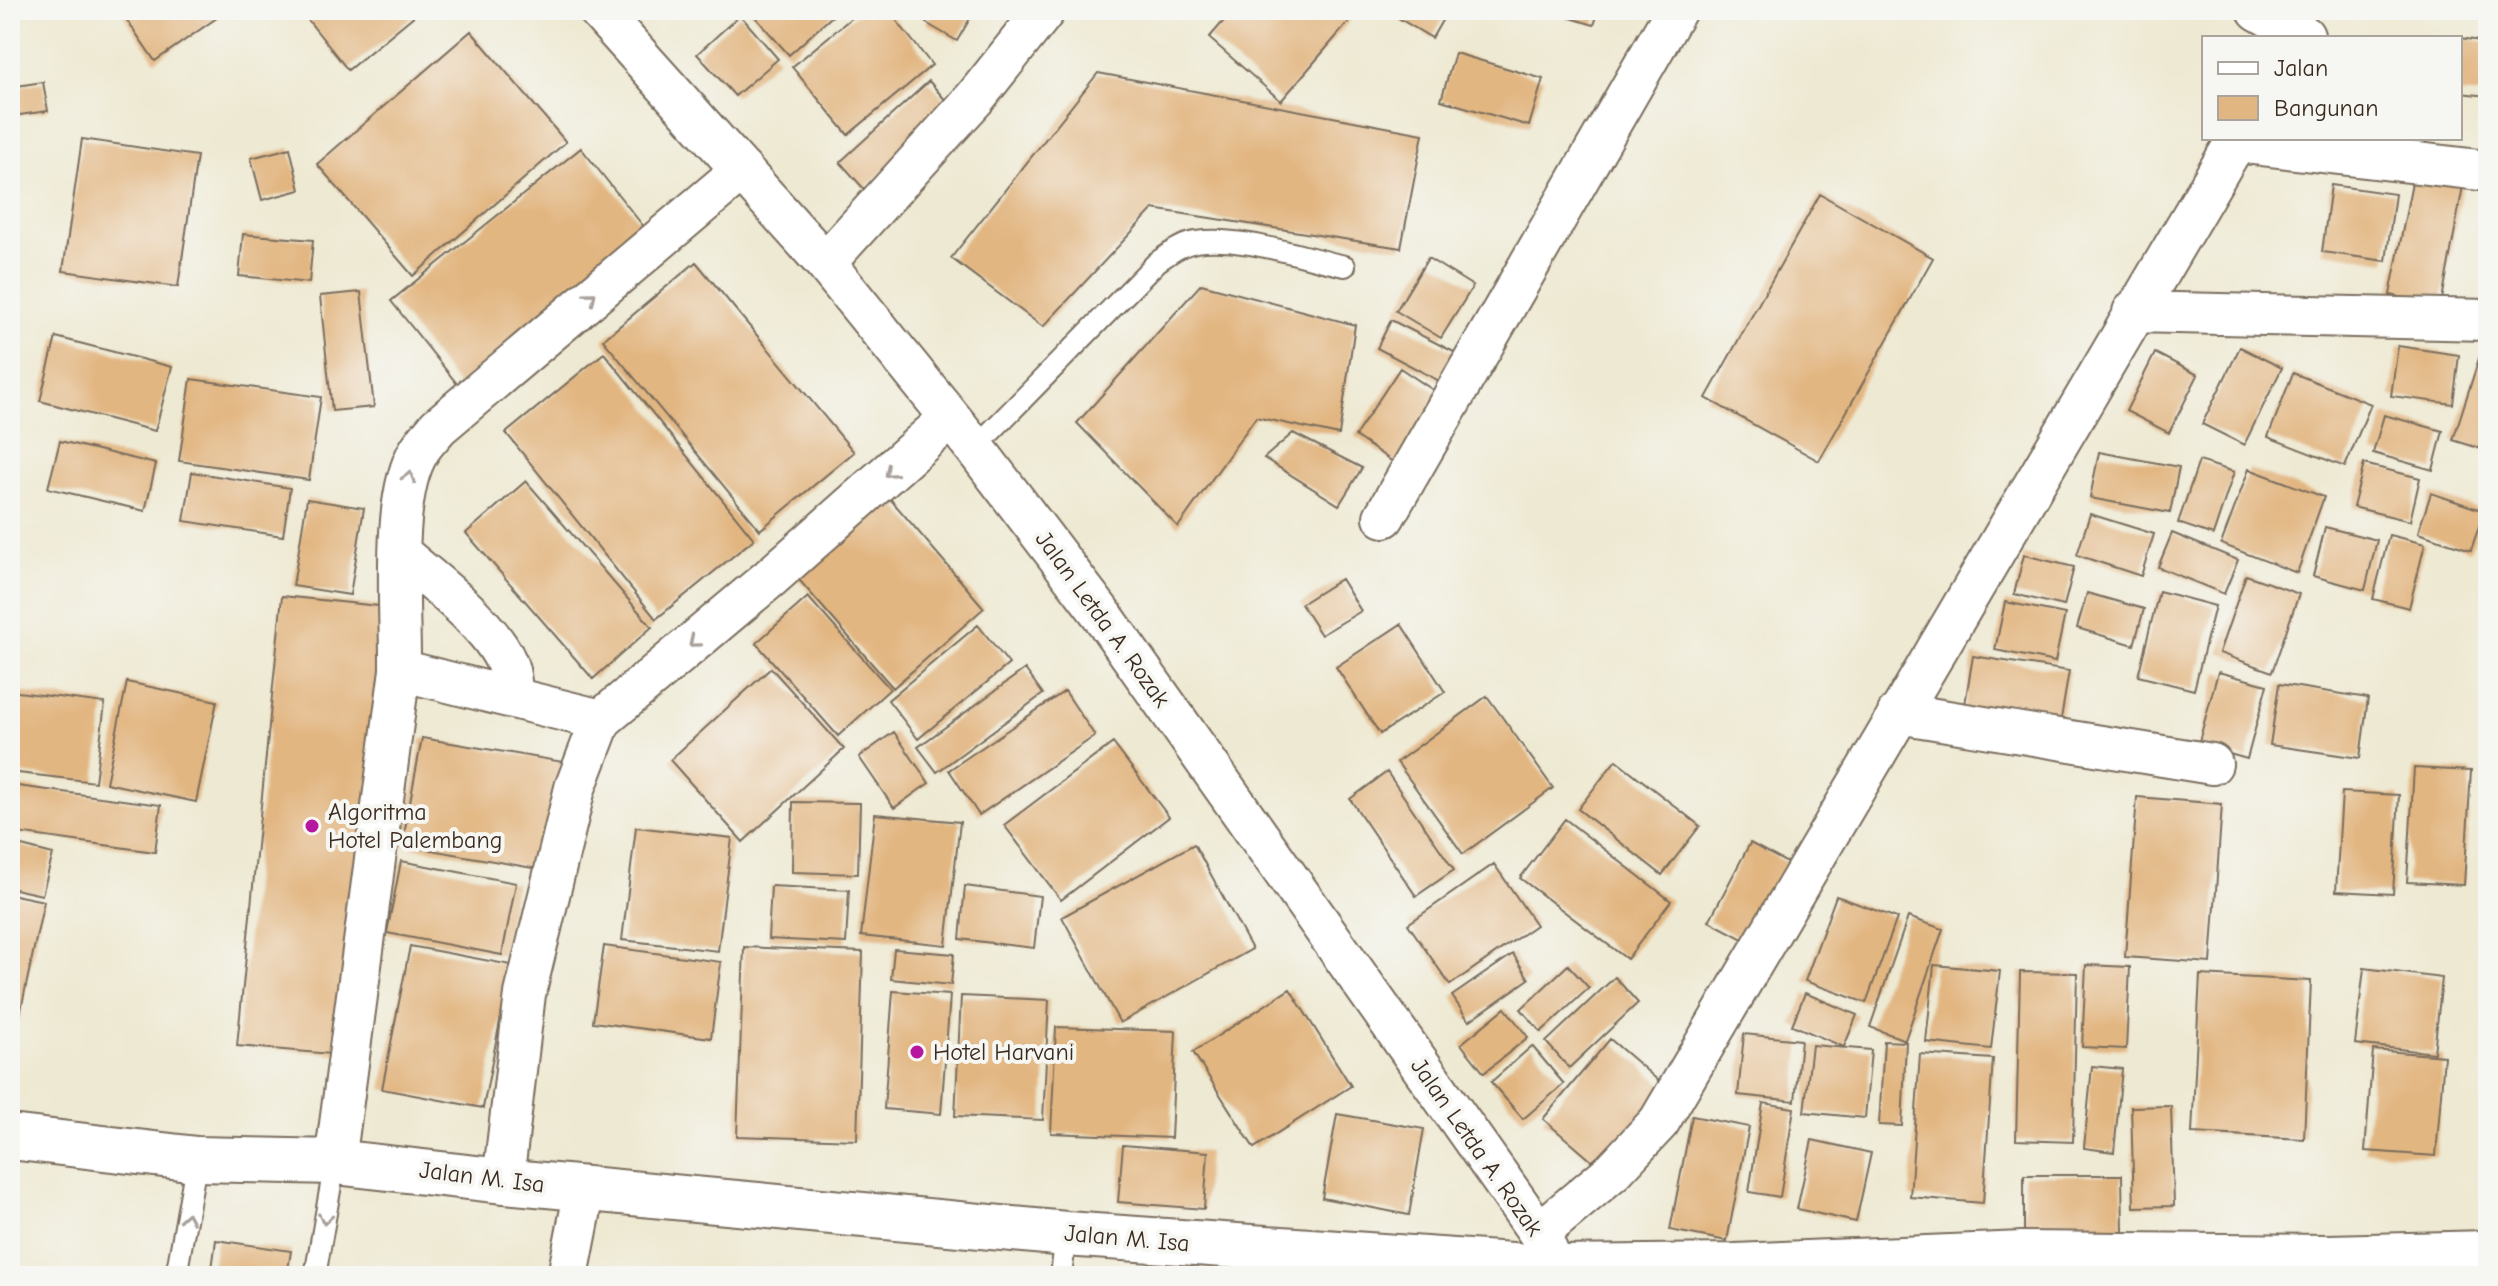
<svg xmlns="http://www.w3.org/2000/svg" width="2498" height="1286" font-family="'Comic Neue',sans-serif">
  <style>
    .building { fill: #e2b681 }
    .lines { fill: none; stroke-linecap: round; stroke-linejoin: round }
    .service-casing { stroke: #7a6d5d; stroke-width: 24 }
    .minor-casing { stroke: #7a6d5d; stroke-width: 44 }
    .secondary-casing { stroke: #7a6d5d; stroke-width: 48 }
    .service { stroke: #fff; stroke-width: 20 }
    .minor { stroke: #fff; stroke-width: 40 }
    .secondary { stroke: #fff; stroke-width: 44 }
    .oneway { stroke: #a79f9a }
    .poi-dot { fill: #b5179e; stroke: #f6f6f2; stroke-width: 3 }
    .labels { text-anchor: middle; stroke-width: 8; stroke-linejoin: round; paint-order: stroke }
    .street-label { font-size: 24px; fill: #3b2a1e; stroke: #f6f6f2 }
    .poi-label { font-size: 24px; fill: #3b2a1e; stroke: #f6f6f2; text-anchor: start }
  </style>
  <rect width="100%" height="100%" fill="#f6f6f2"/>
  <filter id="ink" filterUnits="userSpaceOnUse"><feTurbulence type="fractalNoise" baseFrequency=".0125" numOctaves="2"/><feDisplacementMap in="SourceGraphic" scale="16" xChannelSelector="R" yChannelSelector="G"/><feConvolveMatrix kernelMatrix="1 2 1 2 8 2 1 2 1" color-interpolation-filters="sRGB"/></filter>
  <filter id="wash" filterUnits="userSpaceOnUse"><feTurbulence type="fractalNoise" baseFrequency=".006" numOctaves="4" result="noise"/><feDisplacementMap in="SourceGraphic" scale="32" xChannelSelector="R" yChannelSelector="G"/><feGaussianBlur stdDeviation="1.8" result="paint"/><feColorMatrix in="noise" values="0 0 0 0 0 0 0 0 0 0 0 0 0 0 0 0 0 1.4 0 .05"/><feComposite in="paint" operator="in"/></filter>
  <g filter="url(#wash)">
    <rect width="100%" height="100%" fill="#eee9d2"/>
    <g id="blocks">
      <path class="building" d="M120 10H228L155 61Z
        M300 10H421L348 70Z
        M749 10H839L789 55Z
        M861 10H888L932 65 848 135 792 67Z
        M934 10H975L957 41 926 23Z
        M1233 10H1359L1281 101 1209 38Z
        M1385 10H1448L1432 38Z
        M1544 10H1599L1594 25Z
        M740 15 778 59 735 96 697 54Z
        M471 31 566 142 413 276 317 164Z
        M2460 38 2488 42V96L2460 93Z
        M1455 53 1543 79 1529 126 1441 100Z
        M1098 73 1423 134 1401 248 1153 209 1043 327 951 258Z
        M929 81 952 108 864 189 840 162Z
        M43 82 48 111 12 116 10 87Z
        M82 139 197 156 178 287 63 271Z
        M290 148 300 190 262 200 251 158Z
        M581 148 648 232 458 385 391 301Z
        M2413 177 2463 186 2441 305 2390 295Z
        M2331 185 2395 194 2386 261 2322 252Z
        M1820 194 1933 258 1819 461 1706 398Z
        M243 234 313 240 309 283 239 276Z
        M1428 258 1473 286 1441 338 1396 311Z
        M696 262 854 452 760 530 603 340Z
        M1201 284 1355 325 1339 435 1256 417 1178 527 1077 423Z
        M361 292 374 407 332 411 320 296Z
        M1391 320 1456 353 1441 382 1377 348Z
        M56 337 172 367 155 431 40 401Z
        M2484 343 2488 344V451L2453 440Z
        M2398 346 2459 355 2453 404 2391 396Z
        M2240 347 2282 368 2244 445 2202 424Z
        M604 353 754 539 656 619 506 433Z
        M2155 353 2198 375 2169 433 2126 411Z
        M1400 368 1442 396 1396 464 1355 436Z
        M2293 373 2371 404 2345 467 2268 437Z
        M191 379 321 397 309 480 179 461Z
        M2384 415 2443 431 2433 470 2373 453Z
        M1293 433 1362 468 1339 505 1264 458Z
        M60 441 156 464 145 511 48 488Z
        M2099 452 2179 467 2170 513 2090 498Z
        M2199 461 2234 472 2213 535 2178 523Z
        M2364 464 2420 478 2410 521 2353 507Z
        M2249 469 2324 497 2297 573 2221 544Z
        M192 472 290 488 283 536 184 521Z
        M526 481 652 627 593 679 466 533Z
        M2431 493 2484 511 2471 550 2418 533Z
        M886 494 984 608 893 688 794 574Z
        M307 499 364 508 350 595 293 586Z
        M2090 514 2154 534 2141 576 2077 555Z
        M2325 527 2377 540 2365 590 2313 576Z
        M2172 533 2238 560 2224 594 2158 567Z
        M2389 535 2425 544 2409 608 2373 599Z
        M2024 555 2074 567 2064 606 2014 594Z
        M2246 575 2299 594 2272 672 2219 653Z
        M1341 579 1361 611 1321 635 1301 604Z
        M2159 591 2215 606 2194 690 2138 676Z
        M2087 593 2144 609 2134 645 2077 628Z
        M282 596 388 607 343 1055 237 1046Z
        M808 597 890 689 838 736 756 643Z
        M2005 602 2065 614 2055 662 1995 650Z
        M1401 624 1445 692 1380 734 1336 667Z
        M978 625 1009 664 918 739 888 700Z
        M1973 656 2069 671 2060 725 1964 710Z
        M771 668 844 749 743 842 670 760Z
        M1025 669 1043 694 937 772 918 747Z
        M2218 672 2267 685 2247 759 2198 745Z
        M127 682 217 701 196 802 106 783Z
        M2279 684 2368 698 2360 758 2270 745Z
        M10 691 105 703 95 782 10 772Z
        M1065 691 1095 736 979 815 949 770Z
        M1487 696 1553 788 1463 854 1397 762Z
        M894 732 929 783 894 808 859 757Z
        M422 738 563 762 544 870 402 845Z
        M1113 743 1169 817 1061 900 1004 825Z
        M1616 760 1700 826 1662 875 1578 809Z
        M2414 768 2471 771 2464 885 2407 882Z
        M1387 772 1454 870 1416 896 1350 799Z
        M10 785 161 805 155 852 10 832Z
        M2342 792 2399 795 2393 894 2336 891Z
        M2137 797 2222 804 2211 963 2125 957Z
        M793 802 860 803 858 874 792 872Z
        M875 814 960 822 946 945 861 936Z
        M1565 819 1671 901 1627 959 1520 878Z
        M636 827 732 838 718 951 622 940Z
        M10 843 53 854 42 895 10 888Z
        M1750 843 1791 865 1750 943 1709 921Z
        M1194 844 1252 949 1120 1023 1062 917Z
        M401 861 516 883 502 955 387 933Z
        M1494 864 1536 925 1450 985 1408 924Z
        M771 886 849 890 846 943 768 939Z
        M965 886 1040 896 1034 948 960 939Z
        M10 894 44 901 19 1019 10 1017Z
        M1836 896 1897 918 1866 1003 1805 981Z
        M1908 917 1943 929 1905 1040 1870 1027Z
        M410 946 511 965 483 1108 382 1089Z
        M604 946 721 962 711 1038 593 1022Z
        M744 947 863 952 857 1140 737 1136Z
        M894 949 954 954 951 985 891 979Z
        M1513 954 1529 979 1469 1021 1452 996Z
        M1568 965 1589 988 1541 1032 1521 1009Z
        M1934 965 2000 971 1991 1049 1926 1042Z
        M2086 965 2130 967 2126 1049 2082 1047Z
        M2364 968 2442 978 2434 1053 2355 1044Z
        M2020 972 2077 973 2073 1142 2016 1140Z
        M2200 975 2311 981 2304 1139 2192 1133Z
        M1615 977 1638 1003 1569 1068 1546 1042Z
        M1290 989 1351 1086 1254 1148 1193 1052Z
        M893 991 950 995 941 1114 884 1109Z
        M1805 993 1857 1015 1844 1047 1792 1025Z
        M961 996 1049 1000 1043 1120 955 1116Z
        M1505 1008 1528 1037 1484 1073 1461 1044Z
        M1056 1027 1176 1031 1171 1138 1051 1133Z
        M1744 1034 1801 1040 1795 1101 1738 1095Z
        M1610 1039 1667 1088 1600 1168 1543 1119Z
        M1884 1041 1906 1042 1902 1126 1879 1125Z
        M1812 1045 1871 1050 1865 1118 1804 1112Z
        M1532 1046 1564 1084 1523 1119 1491 1082Z
        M2373 1050 2444 1056 2436 1156 2365 1151Z
        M1920 1054 1993 1059 1983 1203 1910 1197Z
        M2092 1066 2122 1069 2114 1152 2084 1148Z
        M1763 1103 1794 1108 1780 1197 1749 1192Z
        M2171 1106 2174 1206 2134 1207 2131 1107Z
        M1337 1114 1424 1129 1409 1215 1322 1198Z
        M1692 1116 1749 1127 1727 1241 1670 1230Z
        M1812 1140 1871 1153 1856 1222 1797 1209Z
        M1123 1145 1208 1152 1204 1209 1118 1202Z
        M2024 1175H2122L2123 1232H2024Z
        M216 1240 291 1251 287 1276H211Z"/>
    </g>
  </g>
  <g filter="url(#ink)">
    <use href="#blocks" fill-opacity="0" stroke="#7a6d5d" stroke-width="2"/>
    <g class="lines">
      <g class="service-casing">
        <path id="service" d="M975 448 1157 262C1169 254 1181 244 1196 242 1239 235 1302 257 1345 266
          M176 1276 197 1159
          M315 1276 335 1162
          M1061 1276 1066 1234"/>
      </g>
      <g class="minor-casing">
        <path id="minor" d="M598 10 825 263 975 448 1103 616 1539 1233 1555 1268
          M2258 10 2304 36
          M2235 142 2488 171
          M825 263 975 98 1045 10
          M2133 312 2488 320
          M1384 517 1676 10
          M401 554C434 583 490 623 507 664 511 673 511 686 513 695
          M1898 713 2212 764
          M601 720 400 670C401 614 390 497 419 451 424 442 432 435 438 427L742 170
          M335 1162 400 670
          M503 1181 525 994 575 788 601 720 770 578 948 420
          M1539 1233 1613 1171 1659 1122 2238 138
          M568 1276 585 1189"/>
      </g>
      <g class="secondary-casing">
        <path id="secondary" d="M10 1137 197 1159 335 1162 503 1181 1066 1234 1555 1268 1735 1266 2023 1254 2329 1257 2488 1253"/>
      </g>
      <use href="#service" class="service"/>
      <use href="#minor" class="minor"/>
      <use href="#secondary" class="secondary"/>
    </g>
    <defs><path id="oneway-chevron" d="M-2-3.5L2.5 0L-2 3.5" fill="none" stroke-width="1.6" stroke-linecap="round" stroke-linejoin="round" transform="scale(2)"/></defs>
    <g class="oneway">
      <use href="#oneway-chevron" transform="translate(591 297) rotate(-40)"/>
      <use href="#oneway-chevron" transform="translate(890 472) rotate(139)"/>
      <use href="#oneway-chevron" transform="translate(409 477) rotate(-73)"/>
      <use href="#oneway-chevron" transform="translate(694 642) rotate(140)"/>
      <use href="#oneway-chevron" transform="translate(187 1218) rotate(-80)"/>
      <use href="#oneway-chevron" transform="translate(325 1219) rotate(99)"/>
    </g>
  </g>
  <g class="poi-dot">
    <circle cx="312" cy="826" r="8"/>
    <circle cx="917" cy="1052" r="8"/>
  </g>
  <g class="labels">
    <g class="street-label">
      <text transform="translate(1103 619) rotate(54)" y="8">Jalan Letda A. Rozak</text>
      <text transform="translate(1477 1147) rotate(55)" y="8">Jalan Letda A. Rozak</text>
      <text transform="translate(482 1177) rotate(7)" y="8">Jalan M. Isa</text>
      <text transform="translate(1127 1238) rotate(5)" y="8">Jalan M. Isa</text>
    </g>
    <g class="poi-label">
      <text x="328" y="820">Algoritma<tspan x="328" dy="28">Hotel Palembang</tspan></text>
      <text x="933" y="1060">Hotel Harvani</text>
    </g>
  </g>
  <rect width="2498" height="1286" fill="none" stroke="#f6f6f2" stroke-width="40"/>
  <rect x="2202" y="36" width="260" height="104" fill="#f6f6f2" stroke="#aba49d" stroke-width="2"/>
  <rect x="2218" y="62" width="40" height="12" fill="#ffffff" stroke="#aba49d" stroke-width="2"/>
  <text x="2274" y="76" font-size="24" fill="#3b2a1e">Jalan</text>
  <rect x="2218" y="96" width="40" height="24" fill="#e2b681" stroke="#aba49d" stroke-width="2"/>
  <text x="2274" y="116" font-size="24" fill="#3b2a1e">Bangunan</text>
</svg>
